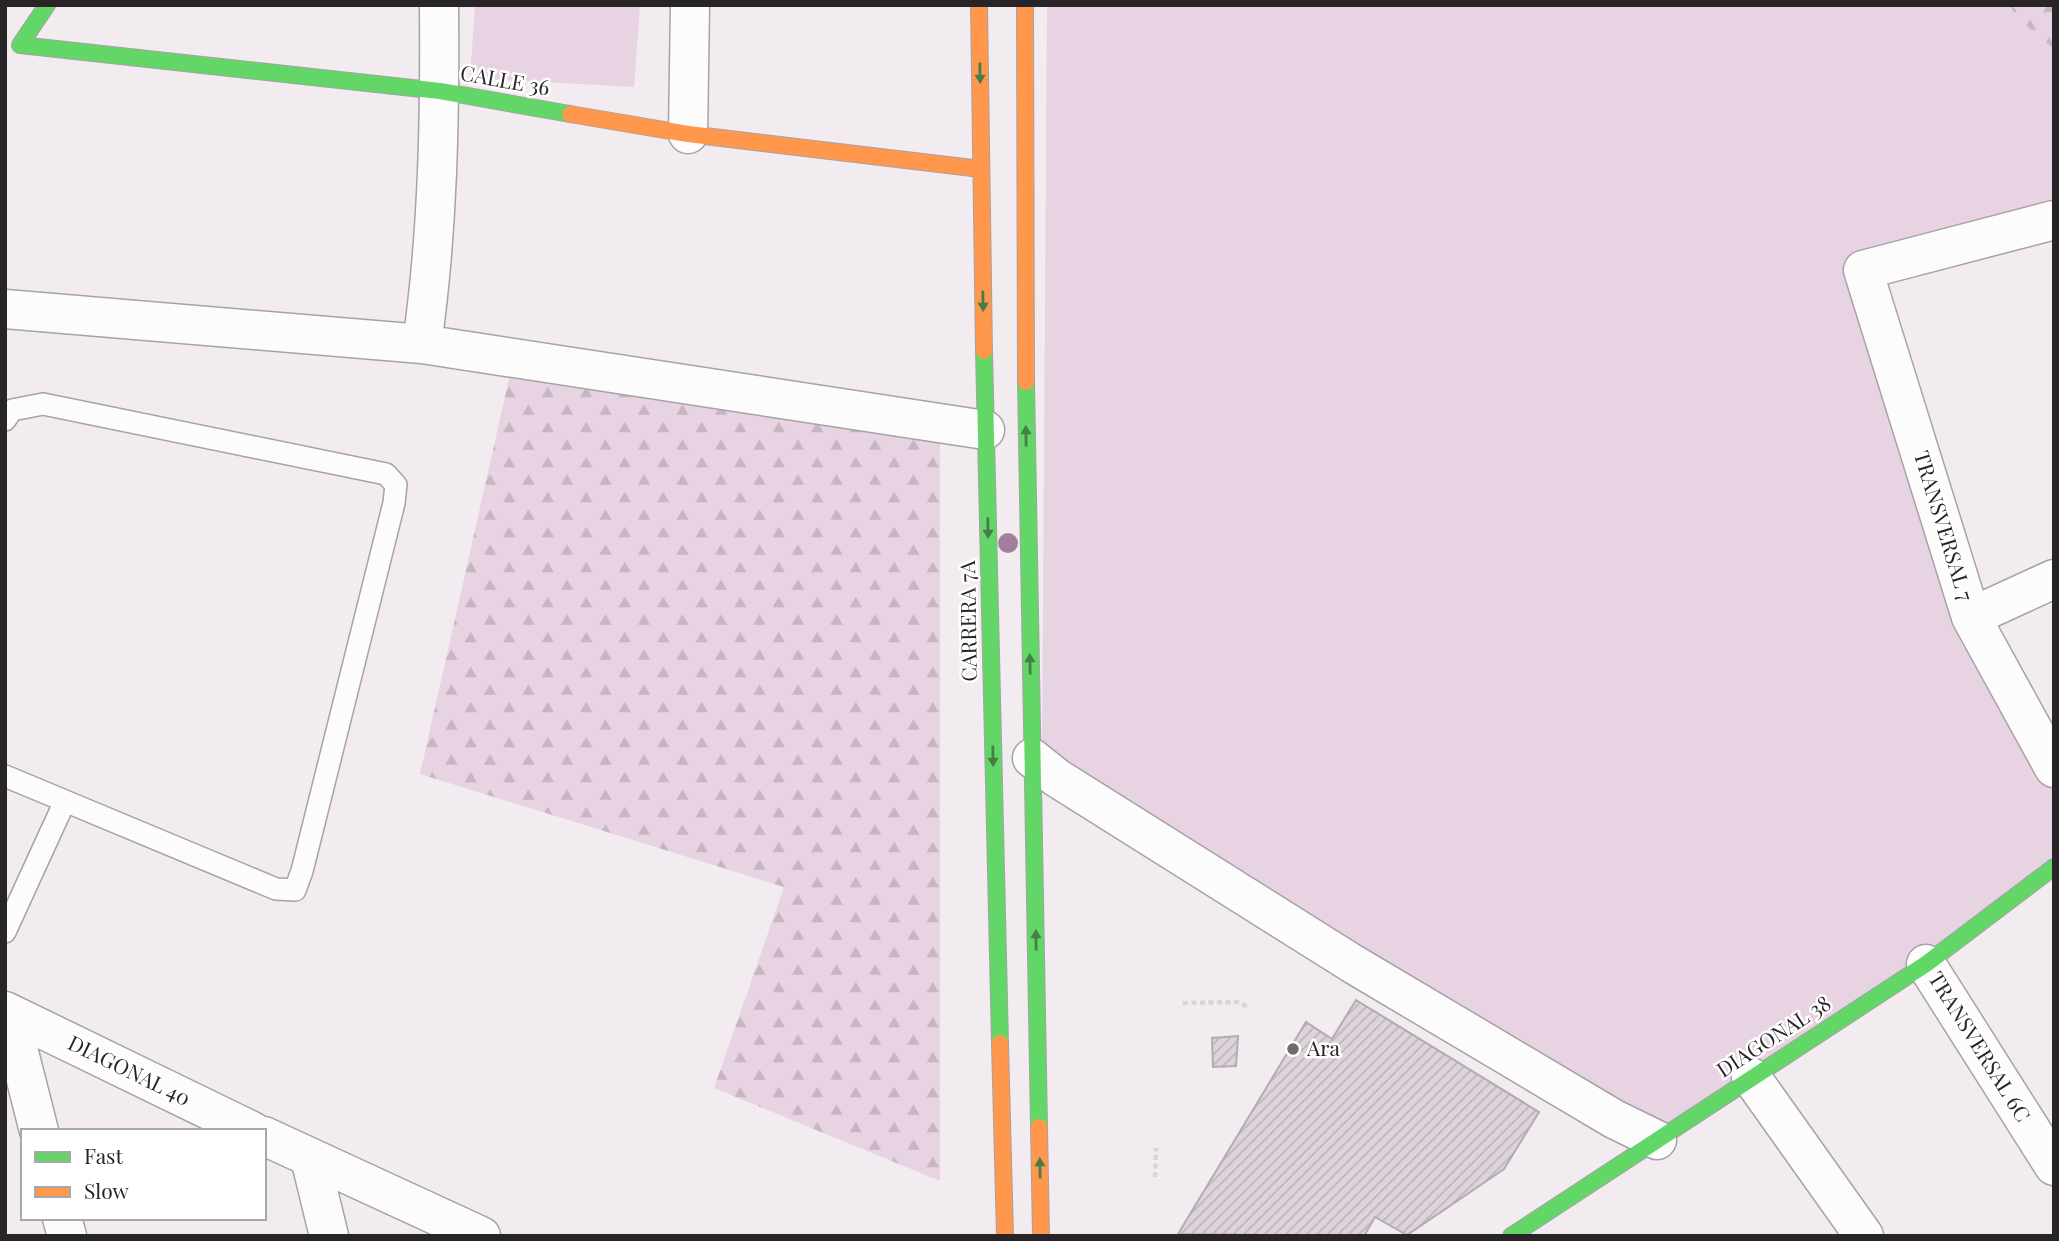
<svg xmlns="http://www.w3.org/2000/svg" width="2059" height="1241" font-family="'Playfair Display',serif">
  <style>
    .green { fill: #e7d3e2 }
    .forest { fill: url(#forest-firs) }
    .building { fill: url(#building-hatch); stroke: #b1acaf; stroke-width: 2 }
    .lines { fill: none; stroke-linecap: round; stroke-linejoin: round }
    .lane-casing { stroke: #a7a2a5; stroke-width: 24 }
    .street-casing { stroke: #a7a2a5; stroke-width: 41 }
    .fast-casing { stroke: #a7a2a5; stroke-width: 18 }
    .slow-casing { stroke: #a7a2a5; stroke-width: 18 }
    .path { stroke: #d8d5d6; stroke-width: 4.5; stroke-dasharray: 5 3.5; stroke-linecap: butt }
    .lane { stroke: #fdfcfd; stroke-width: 21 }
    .street { stroke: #fdfcfd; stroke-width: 38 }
    .fast { stroke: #63d668; stroke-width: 16 }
    .slow { stroke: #ff974d; stroke-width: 16 }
    .tree { fill: #a37f9c }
    .oneway { fill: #467d48 }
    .poi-dot { fill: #6f6a6d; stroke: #fff; stroke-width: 2.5 }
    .labels { text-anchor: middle; stroke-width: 5; stroke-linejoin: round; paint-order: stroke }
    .street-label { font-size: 21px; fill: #292427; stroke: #fff }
    .poi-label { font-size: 21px; fill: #292427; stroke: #fff; text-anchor: start }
  </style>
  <defs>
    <pattern id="forest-firs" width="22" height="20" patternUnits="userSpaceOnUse" patternTransform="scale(1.75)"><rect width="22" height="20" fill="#e7d3e2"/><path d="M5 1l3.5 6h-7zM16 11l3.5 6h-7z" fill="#c6b5c2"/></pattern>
    <pattern id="building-hatch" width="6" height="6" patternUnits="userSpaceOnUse" patternTransform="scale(1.75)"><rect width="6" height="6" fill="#ded2db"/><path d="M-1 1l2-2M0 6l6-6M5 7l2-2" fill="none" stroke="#beb4bc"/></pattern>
  </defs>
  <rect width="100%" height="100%" fill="#f2ecf0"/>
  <path class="green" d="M475 5H640L634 87 470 78Z
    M1047 5H2054V220L1863 270 1971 617 2054 773V864L1657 1140 1042 754Z"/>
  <path class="forest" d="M2010 5H2054V49L2017 18Z
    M511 370 940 440V1181L714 1088 784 887 420 774Z"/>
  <path class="building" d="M1356 1000 1539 1112 1504 1169 1407 1235 1375 1217 1364 1236 1178 1234 1306 1022 1332 1039Z
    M1238 1036 1236 1066 1213 1067 1212 1038Z"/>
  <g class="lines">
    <g class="lane-casing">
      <path id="lane" d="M5 420 12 410 43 404 386 474 396 485 394 503 302 871 295 890 276 889 5 776
        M5 932 65 801"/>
    </g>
    <g class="street-casing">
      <path id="street" d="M688 134 690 5
        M2054 220 1863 270 1971 617 2054 768
        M5 309 422 344 985 430
        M422 344C438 232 440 118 439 5
        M1971 617 2054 579
        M1032 758 1057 778 1353 964 1614 1119 1657 1140
        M1926 964 2054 1166
        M5 1011 252 1131
        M9 1013 39 1131
        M1751 1077 1864 1236
        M264 1136 481 1236
        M310 1158 329 1236
        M62 1218 67 1236"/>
    </g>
    <g class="fast-casing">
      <path id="fast" d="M47 5 20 45 440 91 570 114
        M984 351 1000 1043
        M1026 382 1039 1127
        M1511 1236 1926 964 2054 867"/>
    </g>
    <g class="slow-casing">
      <path id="slow" d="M979 5 984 351
        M1025 5 1026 382
        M570 114 688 134 981 169
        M1000 1043 1005 1236
        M1039 1127 1041 1236"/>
    </g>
    <path class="path" d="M1183 1003 1238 1002 1248 1007
      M1155 1177 1156 1148"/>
    <use href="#lane" class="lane"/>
    <use href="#street" class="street"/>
    <use href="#fast" class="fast"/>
    <use href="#slow" class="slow"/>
  </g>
  <circle class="tree" cx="1008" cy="543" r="10"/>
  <defs><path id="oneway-solid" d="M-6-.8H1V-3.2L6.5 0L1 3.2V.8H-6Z" transform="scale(1.75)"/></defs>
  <g class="oneway">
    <use href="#oneway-solid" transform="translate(980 73) rotate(89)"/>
    <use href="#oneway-solid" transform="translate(983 301) rotate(89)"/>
    <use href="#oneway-solid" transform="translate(1026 436) rotate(-91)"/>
    <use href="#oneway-solid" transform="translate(988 528) rotate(89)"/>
    <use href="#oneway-solid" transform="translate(1030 664) rotate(-91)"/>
    <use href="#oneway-solid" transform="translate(993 756) rotate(89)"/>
    <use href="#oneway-solid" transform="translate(1036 940) rotate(-91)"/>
    <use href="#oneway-solid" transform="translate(1040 1168) rotate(-91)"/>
  </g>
  <circle class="poi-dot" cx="1293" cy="1049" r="7"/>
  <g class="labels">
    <g class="street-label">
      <text transform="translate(505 81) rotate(10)" y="7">CALLE 36</text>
      <text transform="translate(1943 526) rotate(73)" y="7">TRANSVERSAL 7</text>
      <text transform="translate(969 621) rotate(-91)" y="7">CARRERA 7A</text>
      <text transform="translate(1774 1037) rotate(-33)" y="7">DIAGONAL 38</text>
      <text transform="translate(1979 1047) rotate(58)" y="7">TRANSVERSAL 6C</text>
      <text transform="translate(129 1071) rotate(26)" y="7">DIAGONAL 40</text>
    </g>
    <g class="poi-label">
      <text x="1307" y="1056">Ara</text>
    </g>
  </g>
  <rect width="2059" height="1241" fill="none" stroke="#292427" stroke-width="14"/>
  <rect x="21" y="1129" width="245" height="91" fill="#ffffff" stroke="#a9a7a9" stroke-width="2"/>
  <rect x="35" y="1152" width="35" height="10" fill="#63d668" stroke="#a9a7a9" stroke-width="2"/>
  <text x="84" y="1164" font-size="21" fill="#292427">Fast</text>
  <rect x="35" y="1187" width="35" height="10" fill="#ff974d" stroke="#a9a7a9" stroke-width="2"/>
  <text x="84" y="1199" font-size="21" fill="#292427">Slow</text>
</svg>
